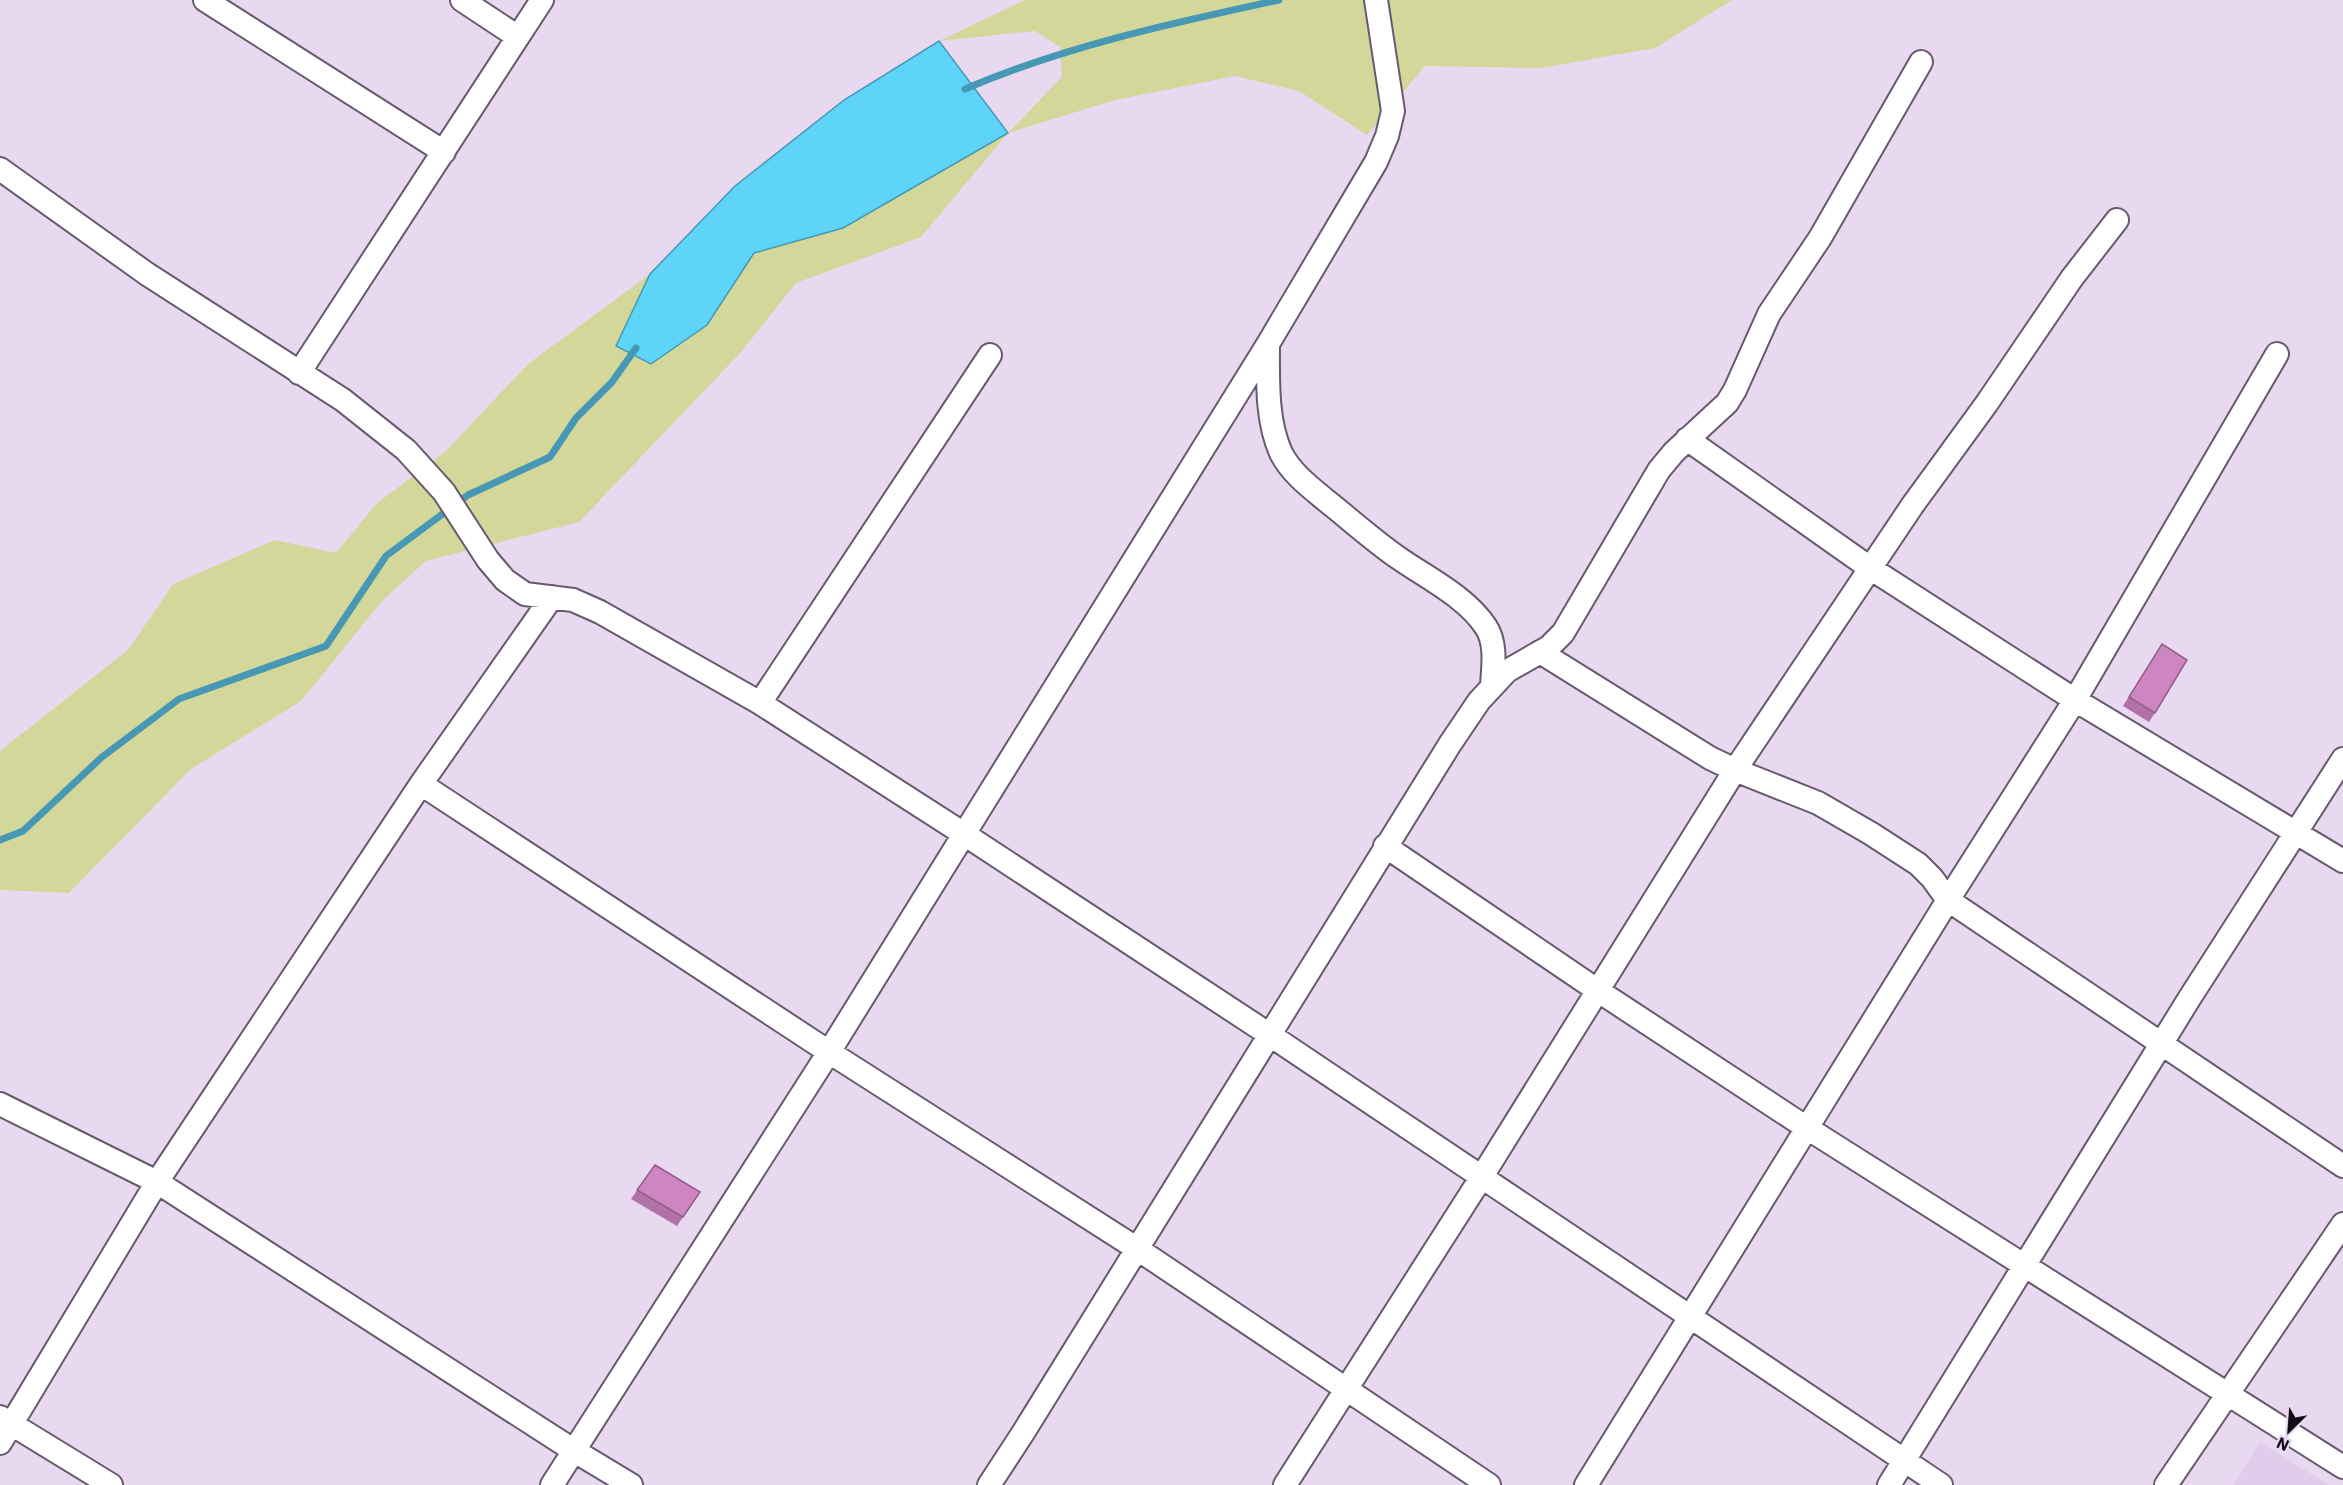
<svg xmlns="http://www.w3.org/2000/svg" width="2343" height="1485" font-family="'IBM Plex Sans',sans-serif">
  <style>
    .built { fill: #e1cdeb }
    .green { fill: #d3d799 }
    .water { fill: #5ed4f8; stroke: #4798b4; stroke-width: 1.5 }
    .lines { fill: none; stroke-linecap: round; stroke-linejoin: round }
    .stream { stroke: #4798b4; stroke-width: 7 }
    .minor-casing { stroke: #675a6e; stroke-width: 26 }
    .minor { stroke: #fff; stroke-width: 22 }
    .wall { fill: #b173a7 }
    .building { fill: #ce86c2; stroke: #905e88; stroke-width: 1.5 }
  </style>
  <rect width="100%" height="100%" fill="#e8d9f0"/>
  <path class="built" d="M2260 1442 2329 1485H2233Z"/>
  <path class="green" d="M1025 0H1732L1655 48 1540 68 1425 66 1367 135 1299 91 1235 76 1115 100 1008 133 921 237 796 283 742 351 579 522 426 561 383 600 301 701 191 769 69 893 0 890V751L129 649 173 584 275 540 336 553 376 504 445 452 528 364 650 274 616 346 707 325 754 253 843 228 1008 133 1062 77 1060 47 1035 31 939 41Z"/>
  <path class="water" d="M939 41 1008 133 843 228 754 253 707 325 651 364 616 346 650 274 735 186 844 100Z"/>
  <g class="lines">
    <path class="stream" d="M965 89C1065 46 1173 23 1279 0
      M0 840 23 831 102 757 179 699 326 646 386 556 468 495 550 457 576 418 612 382 636 348"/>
    <g class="minor-casing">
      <path id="minor" d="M205 0 444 152
        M462 0 518 37
        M0 169 147 274 343 400 406 450 444 492 488 560 505 580 525 594 573 600 600 612 760 703 964 834 1270 1035 1941 1485
        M1268 344C1268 379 1266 420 1281 453 1291 473 1311 488 1328 502 1352 521 1375 542 1400 559 1429 579 1466 597 1486 627 1497 644 1493 667 1492 686
        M299 373 542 0
        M1687 439 1870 568 2075 700 2343 861
        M1540 652 1710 758 1735 770 1818 803 1870 833 1918 864 1932 878 1948 900 2343 1166
        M760 703 990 355
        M421 784 829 1052 1136 1248 1489 1485
        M1385 846 1597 990 1807 1128 2343 1467
        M0 1104 157 1182 573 1450 631 1485
        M0 1417 111 1485
        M0 1443 157 1182 421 784 552 597
        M552 1485 829 1052 1268 344 1376 162 1387 136 1393 111 1376 0
        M989 1485 1023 1433 1450 744 1479 701 1507 671 1549 647 1563 633 1659 470 1674 452 1727 403 1735 390 1769 314 1820 238 1921 62
        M1285 1485 1481 1178 1735 770 1912 506 1987 403 2072 278 2117 220
        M1586 1485 1948 900 2075 700 2277 354
        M1889 1485 2189 999 2343 759
        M2166 1485 2343 1224"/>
    </g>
    <use href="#minor" class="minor"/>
  </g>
  <path class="wall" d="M2162 644 2155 713 2149 722 2123 706Z
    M655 1165 700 1192 677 1226 631 1199Z"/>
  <path class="building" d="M2162 644 2187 660 2155 713 2129 697Z
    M655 1165 700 1192 683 1217 637 1190Z"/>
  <g transform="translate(2289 1431) rotate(205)" stroke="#e8d9f0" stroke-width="4.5" paint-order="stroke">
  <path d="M0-4.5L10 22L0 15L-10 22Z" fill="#110c14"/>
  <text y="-9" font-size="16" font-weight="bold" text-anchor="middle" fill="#110c14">N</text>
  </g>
</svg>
